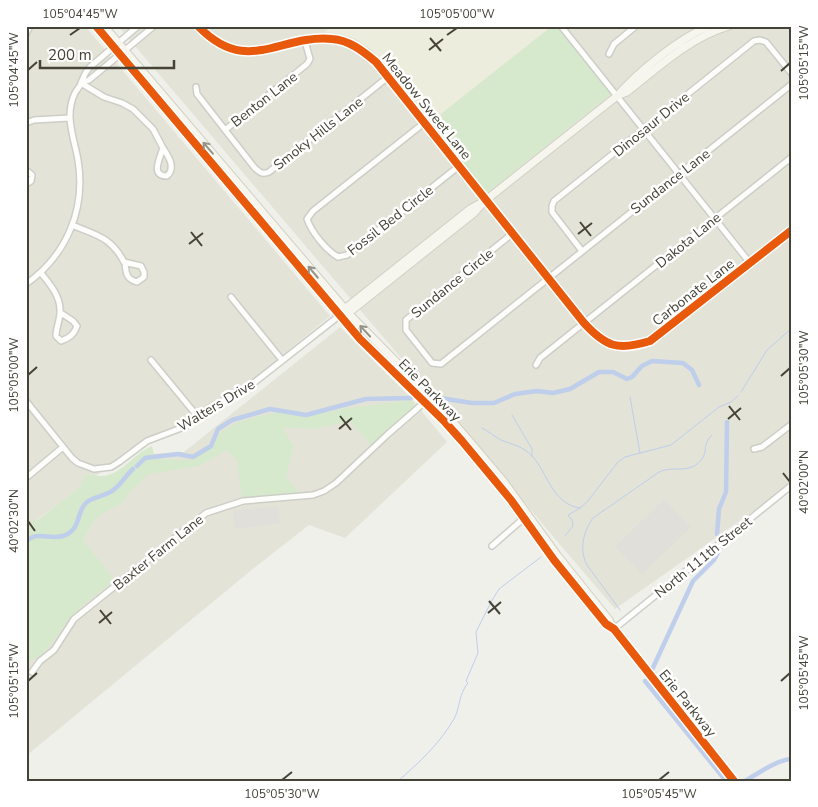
<svg xmlns="http://www.w3.org/2000/svg" width="818" height="807" font-family="'Nunito Sans',sans-serif">
  <style>
    .residential { fill: #e3e3d8 }
    .industrial { fill: #e0dfd9 }
    .education { fill: #ededde }
    .green { fill: #d7e9cc }
    .lines { fill: none; stroke-linecap: round; stroke-linejoin: round }
    .stream { stroke: #beceeb; stroke-width: 1 }
    .canal { stroke: #beceeb; stroke-width: 4.5 }
    .street-casing { stroke: #cecec8; stroke-width: 8 }
    .secondary-casing { stroke: #d0d0c4; stroke-width: 9 }
    .street { stroke: #fdfdfc; stroke-width: 5 }
    .secondary { stroke: #f6f6ef; stroke-width: 7 }
    .cycleway-casing { stroke: #fff; stroke-width: 11 }
    .cycleway { stroke: #e8590c; stroke-width: 8 }
    .oneway { stroke: #95948a }
    .ticks { fill: none; stroke: #454337; stroke-width: 2 }
    .labels { text-anchor: middle; stroke-width: 5; stroke-linejoin: round; paint-order: stroke }
    .street-label { font-size: 14px; fill: #454337; stroke: #fff }
    .neatline { fill: none; stroke: #454337; stroke-width: 2 }
    .ticks-label { font-size: 12px; text-anchor: middle; fill: #454337 }
  </style>
  <rect width="100%" height="100%" fill="#f0f0eb"/>
  <path class="residential" d="M26 26H85L330 316 245 386 209 405 187 422 148 437 26 528Z
    M118 26H792V481L758 508 615 609Z
    M340 327 409 396 447 442 345 538 309 525 254 568 26 756V535L150 454 184 452Z"/>
  <path class="industrial" d="M664 499 691 527 642 574 615 547Z
    M278 506 280 523 235 529 233 511Z"/>
  <path class="education" d="M331 26H552L431 122 386 65 371 49 356 39 341 34 325 32Z"/>
  <path class="green" d="M552 26H557L611 94 487 193 431 122Z
    M412 400 415 407 372 446 350 421 313 429 282 427 294 446 286 477 299 493 242 498 237 460 227 450 199 466 149 474 129 493 121 504 103 513 94 520 83 540 115 580C102 591 82 604 71 617 56 635 49 655 26 663V519L29 522 39 519 80 487 85 474C90 474 96 476 101 476 121 476 134 453 152 446L155 459 193 460 210 447 220 432 238 422 276 412 305 417 347 408Z"/>
  <g class="lines">
    <path class="stream" d="M741 392 767 350 792 328
      M630 397 640 453
      M512 415 532 449V456
      M482 428C488 431 495 437 501 440 513 445 523 446 532 456 548 473 552 504 580 508
      M565 536 573 526 572 520 568 515 580 508 587 502 618 462 625 457 671 445 719 407 731 402 738 396
      M620 610 587 565C579 550 583 532 593 518L659 472C674 465 690 475 702 459 708 451 702 444 712 435
      M398 781C419 763 440 743 454 719 460 708 459 693 468 683L466 681 478 653 476 632 491 602 499 589 541 557"/>
    <path class="canal" d="M440 398 472 403H494L515 394 537 391 553 393 570 389 599 372H613L627 379 632 377 642 366 652 361 683 363 692 370 699 385
      M137 466 145 458 178 454 193 457 211 446 218 429 232 420 270 409 306 415 366 399 411 398
      M717 534 719 509 726 492 727 422
      M26 542C36 530 50 540 63 536 82 530 76 510 87 502 94 497 104 496 112 491 120 486 126 475 133 469
      M26 612V630
      M651 672 693 581 714 560 720 549
      M645 681 726 781
      M745 781C759 773 776 760 792 759"/>
    <g class="street-casing">
      <path id="street" d="M198 26C247 77 279 34 332 39 349 40 363 51 376 62L584 323C606 347 618 351 650 341L792 230
        M561 26 750 263
        M26 34 30 26
        M609 54 614 44 636 26
        M81 83 104 97 122 103 133 109 153 129 163 148C160 158 150 176 167 176 176 168 169 157 163 148
        M81 83 89 80 154 26
        M196 87 197 94 254 167C259 172 262 175 269 172L388 77
        M26 123 34 120 69 118
        M424 123 313 211 307 219C312 233 326 250 338 257L347 255 459 166
        M225 130 307 64 310 59 305 41
        M26 170 32 175 31 181 26 184
        M72 225C96 235 111 237 124 262L125 263C126 273 126 279 137 282L144 277V272L141 266 124 262
        M513 233 406 320V330L432 363 441 364 792 84
        M582 251 552 212V206L554 201 754 41 760 40 766 42 792 74
        M41 273C50 284 61 297 60 312 60 320 56 328 56 336L61 341C69 338 74 335 77 326L73 321 61 313
        M26 284C67 255 86 209 78 160 74 138 64 115 75 93 77 89 80 87 81 83 84 76 85 72 90 67L138 26
        M231 297 282 360
        M151 360 198 417
        M536 365 540 358 792 157
        M26 401 72 458 78 463 94 469 111 467 119 462 147 441 184 427 209 408 246 389 335 319 338 314
        M754 449 762 447 792 424
        M26 478 63 447
        M492 546 524 518
        M614 629 792 485
        M32 672 40 661 54 650 74 619 206 513 243 501 313 495 324 491 336 483 387 435 426 401"/>
    </g>
    <g class="secondary-casing">
      <path id="secondary" d="M96 26 360 339 445 422 462 441 511 500 554 560 606 624 611 628
        M104 26 351 316 431 397 466 437 504 482 557 555 609 620 614 629 734 781
        M619 95 627 92C659 67 689 38 729 26
        M342 311 470 209 479 204
        M346 315 474 213 486 200 617 96C639 71 678 39 709 26"/>
    </g>
    <use href="#street" class="street"/>
    <use href="#secondary" class="secondary"/>
    <g class="cycleway-casing">
      <path id="cycleway" d="M96 26 360 339 445 422 462 441 511 500 554 560 606 624 614 629 734 781
        M198 26C247 77 279 34 332 39 349 40 363 51 376 62L584 323C606 347 618 351 650 341L792 230"/>
    </g>
    <use href="#cycleway" class="cycleway"/>
  </g>
  <defs><path id="oneway-shaft" d="M-6 0H5M1.5-3L5.5 0L1.5 3" fill="none" stroke-width="1.6" stroke-linecap="round" stroke-linejoin="round" transform="scale(1.25)"/></defs>
  <g class="oneway">
    <use href="#oneway-shaft" transform="translate(208 148) rotate(-131)"/>
    <use href="#oneway-shaft" transform="translate(313 272) rotate(-130)"/>
    <use href="#oneway-shaft" transform="translate(365 331) rotate(-133)"/>
  </g>
  <path class="ticks" d="M70 35 80 28M447 35 457 28M430 38 441 51M429 50 443 39M28 70 37 62M781 71 790 63M580 222 591 236M191 232 202 246M578 234 592 223M189 244 203 233M28 375 37 367M781 376 790 368M729 406 740 420M340 416 351 430M728 419 741 408M339 429 352 418M783 473 790 482M28 521 35 531M489 601 500 614M100 610 111 624M488 613 501 602M99 623 112 612M28 681 37 673M781 681 790 673M282 780 292 772M659 780 669 772"/>
  <g class="labels">
    <g class="street-label">
      <text transform="translate(264 99) rotate(-38)" y="5">Benton Lane</text>
      <text transform="translate(427 106) rotate(51)" y="5">Meadow Sweet Lane</text>
      <text transform="translate(651 124) rotate(-39)" y="5">Dinosaur Drive</text>
      <text transform="translate(318 133) rotate(-38)" y="5">Smoky Hills Lane</text>
      <text transform="translate(670 181) rotate(-38)" y="5">Sundance Lane</text>
      <text transform="translate(390 220) rotate(-38)" y="5">Fossil Bed Circle</text>
      <text transform="translate(688 240) rotate(-39)" y="5">Dakota Lane</text>
      <text transform="translate(452 283) rotate(-39)" y="5">Sundance Circle</text>
      <text transform="translate(693 292) rotate(-38)" y="5">Carbonate Lane</text>
      <text transform="translate(430 390) rotate(45)" y="5">Erie Parkway</text>
      <text transform="translate(216 405) rotate(-31)" y="5">Walters Drive</text>
      <text transform="translate(158 552) rotate(-39)" y="5">Baxter Farm Lane</text>
      <text transform="translate(703 557) rotate(-39)" y="5">North 111th Street</text>
      <text transform="translate(688 703) rotate(51)" y="5">Erie Parkway</text>
    </g>
  </g>
  <rect width="818" height="807" fill="none" stroke="#ffffff" stroke-width="55"/>
  <path d="M40 60v8h134v-8" fill="none" stroke="#454337" stroke-width="2.5"/>
  <text x="48" y="60" font-size="15" fill="#454337" stroke="#ffffff" stroke-width="4" paint-order="stroke">200 m</text>
  <rect x="28" y="28" width="762" height="752" class="neatline"/>
  <g class="ticks-label">
    <text x="80" y="18">105°04'45"W</text>
    <text x="457" y="18">105°05'00"W</text>
    <text transform="translate(804 63) rotate(-90)" y="4">105°05'15"W</text>
    <text transform="translate(14 70) rotate(-90)" y="4">105°04'45"W</text>
    <text transform="translate(804 368) rotate(-90)" y="4">105°05'30"W</text>
    <text transform="translate(14 375) rotate(-90)" y="4">105°05'00"W</text>
    <text transform="translate(804 482) rotate(-90)" y="4">40°02'00"N</text>
    <text transform="translate(14 521) rotate(-90)" y="4">40°02'30"N</text>
    <text transform="translate(804 673) rotate(-90)" y="4">105°05'45"W</text>
    <text transform="translate(14 681) rotate(-90)" y="4">105°05'15"W</text>
    <text x="282" y="798">105°05'30"W</text>
    <text x="659" y="798">105°05'45"W</text>
  </g>
</svg>
